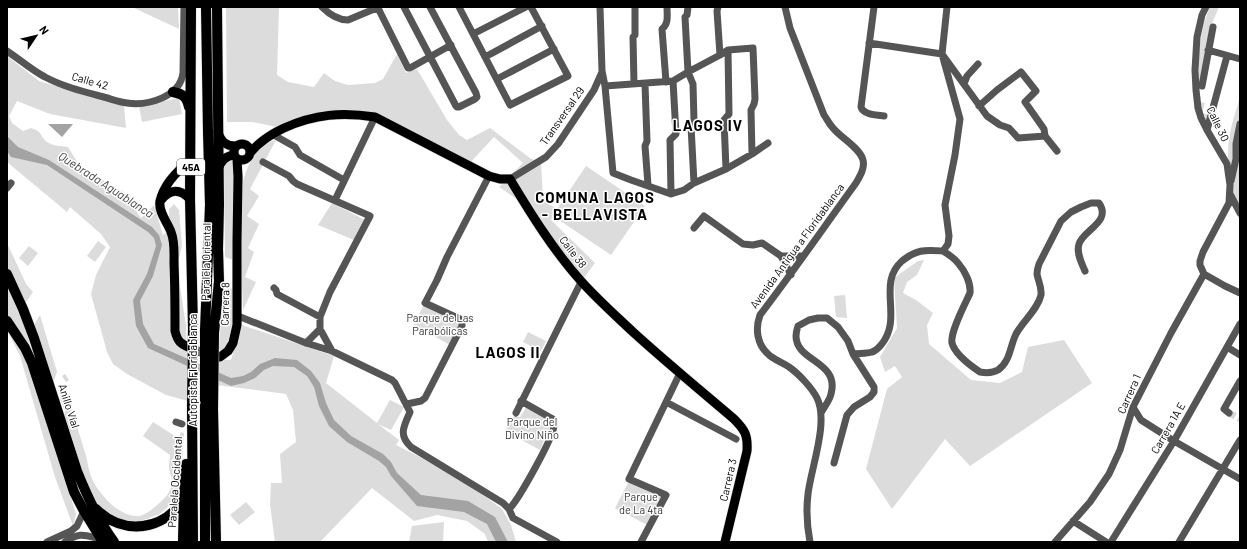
<svg xmlns="http://www.w3.org/2000/svg" width="1247" height="549" font-family="Barlow,sans-serif">
  <style>
    .green { fill: #dcdcdc }
    .water { fill: #a3a3a3 }
    .lines { fill: none; stroke-linecap: round; stroke-linejoin: round }
    .minor-tunnel { stroke: #d9d9d9; stroke-width: 7; stroke-dasharray: 7 3.5; stroke-linecap: butt }
    .major-casing { stroke: #dbdbdb; stroke-width: 10 }
    .highway-casing { stroke: #dbdbdb; stroke-width: 11 }
    .minor { stroke: #555; stroke-width: 7 }
    .major { stroke: #000; stroke-width: 9 }
    .highway { stroke: #000; stroke-width: 10 }
    .highway-bridge-casing { stroke: #dbdbdb; stroke-width: 11; stroke-linecap: butt }
    .highway-bridge { stroke: #000; stroke-width: 10 }
    .labels { text-anchor: middle; stroke-width: 3; stroke-linejoin: round; paint-order: stroke }
    .shield { fill: #fff; stroke: #4c4c4c; stroke-width: 1 }
    .shield-label { font-size: 10px; font-weight: bold; fill: #000 }
    .street-label { font-size: 11px; fill: #000; stroke: #fff }
    .park-label { font-size: 11px; fill: #333; stroke: #fff }
    .water-label { font-size: 12px; font-style: italic; fill: #444; stroke: #fff }
    .district-label { font-size: 15px; font-weight: bold; letter-spacing: 1px; fill: #000; stroke: #fff }
  </style>
  <rect width="100%" height="100%" fill="#fff"/>
  <path class="green" d="M132 7H178L179 29Z
    M226 7H279L277 75 288 82 314 87 324 73 335 81 348 85 375 83 383 79 397 54 406 73 417 69 447 120 459 135 467 140 490 128 530 158 541 163 543 201 557 209 586 166 645 206 611 255 553 216 551 220 595 263 579 284 518 200 499 187 523 163 494 137 468 165 380 123 363 118 332 114 277 127 253 122H227Z
    M1210 7H1219L1211 26 1200 92V102L1205 103 1202 113 1209 115 1206 127C1201 116 1201 106 1200 95 1197 64 1198 35 1210 7Z
    M7 56 39 81 124 106 126 128 50 114 17 101 9 116 12 123 23 131 31 128C39 131 39 131 43 138 49 146 59 146 68 147L81 168 124 192 141 218 154 205 163 235 172 228 169 219V209L174 204 179 210 182 246 178 261V274L186 325 188 401 166 395 127 374 113 364 107 352 91 294 96 275 110 247 101 234 70 207 67 212 7 162Z
    M1240 97V221C1230 200 1226 163 1229 139 1231 125 1236 111 1240 97Z
    M179 98 182 114 142 122 139 106Z
    M276 140 250 189 259 196 247 216 259 224 248 248 254 252 245 277 256 282 243 310 241 257 242 241 241 208 243 181 247 169 254 155 265 143Z
    M228 160 232 161 235 164 236 261 225 257 224 165Z
    M332 203 365 220 354 240 318 225Z
    M98 241 106 247 95 262 87 256Z
    M7 243 26 284 33 292 25 304 7 268 8 264 7 262Z
    M29 246 38 253 28 266 19 258Z
    M924 260 917 275 907 282 903 293 916 300 933 313 927 325 929 344 971 380 1000 383 1022 372 1028 347 1064 340 1092 383 970 466 945 439 892 509 866 469 887 389 902 377 895 366 885 372 880 357 897 328 894 278 918 261Z
    M7 281 26 329 32 353 7 315Z
    M235 288 234 333 221 354 219 348 222 306 226 289Z
    M845 295 847 318 836 317 834 296Z
    M424 304 461 322 450 345 414 325Z
    M40 315 57 372 52 386 33 326Z
    M242 325 334 356 326 383 377 423 390 400 404 407 391 430 378 424 399 440 396 445 420 457 468 484 502 509 511 525 516 542H488L485 534 467 521 437 515 414 521 372 488 320 542H275L270 504 271 483H282L280 454 296 442 293 410 286 394 209 384V359L231 360Z
    M7 326 24 352 36 384 76 514 73 526 55 477 20 356 7 330Z
    M528 332 546 341 541 351 523 342Z
    M63 384C71 408 79 432 86 456 88 464 89 472 92 479 99 494 118 515 135 516 143 517 150 511 156 506 163 500 173 491 172 481 172 477 169 472 169 467 169 463 170 459 170 455L143 436 153 422 178 438 181 432 184 433 182 463 178 490 173 502 160 514 138 522 119 520 99 506 90 493 63 422 65 411 60 399Z
    M527 406 552 422 540 450 505 431 514 416 520 417Z
    M629 481 664 496 649 526 615 508Z
    M246 502 255 512 239 525 230 515Z
    M444 522 443 542H409L412 526Z"/>
  <path class="water" d="M48 124H73L62 137Z
    M7 136 18 147 49 160 152 227 159 235 162 245 153 276 140 301 143 324 154 344 231 378 243 376 251 372 260 364 275 358 297 360 311 371 320 383 326 403 334 420 351 436 383 454 391 462 397 473 421 495 468 501 495 517 508 542H496L487 524 464 512 417 506 391 476 386 467 379 461 347 442 329 426 319 406 314 387 307 376 294 367 273 366 264 370 255 378 244 383 231 386 148 348 136 326 133 300 147 274 156 246 154 238 148 232 47 165 11 157 7 151Z"/>
  <g class="lines">
    <path class="minor-tunnel" d="M64 379 67 377
      M1229 413 1240 419"/>
    <g class="major-casing">
      <path id="major" d="M218 132C221 142 226 146 235 146
        M234 152a8 8 0 1 1 16 0a8 8 0 1 1-16 0Z
        M250 153C259 142 271 134 284 128 315 114 342 112 375 117L489 176 500 179H510C531 214 554 251 581 281 597 299 615 315 633 332 666 362 700 390 734 419 745 430 748 435 747 451L725 542
        M191 160C178 170 164 184 160 201 158 212 168 223 171 232 175 242 174 253 174 263 175 286 175 308 175 331 176 335 177 339 180 342 186 348 211 356 220 357L228 351 233 343 237 325V241L238 177 237 159
        M218 169C221 161 225 156 234 155
        M161 200C171 188 180 189 190 199"/>
    </g>
    <g class="highway-casing">
      <path id="highway" d="M191 7 190 199 193 327
        M173 92C183 94 187 97 189 107
        M7 274 23 309 34 338 77 471C87 496 98 520 114 542
        M7 321 25 348 32 363 74 492 84 511 103 542
        M205 330 210 205 208 132 206 7
        M214 333 219 281 218 249 219 205 217 7
        M192 407 193 542
        M213 409 216 542
        M96 509C123 536 165 531 184 498
        M183 542 184 498 186 464
        M205 542V408"/>
    </g>
    <path class="minor" d="M322 7C329 14 337 20 348 20L379 7
      M404 7 456 106 457 107H459L475 99 477 97 476 93 430 7
      M459 7 510 105 568 76 531 7
      M600 7 602 71 605 86 613 173 631 180 671 194 684 190 694 183 726 169 752 154 768 143
      M688 7 687 15 685 17 688 72 693 84 694 121 691 126 694 183
      M718 7 717 11 720 55
      M785 7 790 28 824 115C827 119 829 124 833 128 841 138 860 148 863 160 865 168 860 176 856 183 824 227 793 272 760 315 755 329 757 344 768 354 774 360 782 362 789 367 798 373 812 388 817 398 829 422 811 468 808 494 806 510 807 526 810 542
      M874 7 861 107C863 115 877 115 884 116
      M1206 7 1202 15 1197 37 1195 70 1196 90 1198 108 1201 118 1207 130 1227 164 1230 185 1229 203 1203 252 1200 261V265L1204 274 1225 286 1240 293
      M378 8 408 68H410L451 45
      M473 34 526 7
      M869 43 942 54 987 116 1000 125 1009 128 1018 138 1045 136
      M1208 50 1240 59
      M7 51C19 59 33 71 45 77 62 86 81 91 100 96 109 98 118 102 127 103 148 106 180 97 183 73L184 7
      M485 57 542 26
      M497 79 554 49
      M666 82 662 29C669 24 667 15 667 7
      M634 84 633 37 635 35V7
      M645 84 647 141 645 146 648 185
      M964 84 967 76 978 64
      M605 86 673 81 688 72 720 55 728 50 753 48 755 99 754 104 751 110 752 154
      M1202 86 1213 27
      M979 106 997 90 1021 72 1036 91 1025 102 1044 129 1045 136 1057 151
      M1207 130 1227 56
      M272 134 295 147 300 155 344 180
      M263 162 289 176 293 181 297 184 370 216 330 292 320 317V329L332 351
      M726 169 724 120 729 114 728 50
      M510 179 546 157 558 144 594 90 602 72
      M1231 181 1236 159V144L1240 124
      M7 188 11 183
      M671 194 670 140 676 134 673 81
      M1230 194 1240 213
      M335 200 375 117
      M694 228 704 216 743 244 753 245 762 243 781 256 791 275
      M943 251C948 254 954 258 958 263 965 271 971 283 970 293 965 304 950 332 952 343 955 354 971 366 980 372 986 373 993 373 998 370 1010 362 1010 346 1016 334 1023 321 1038 309 1041 295 1042 287 1038 281 1037 274 1037 271 1038 267 1039 264L1061 221 1071 212 1081 207 1091 203H1099C1112 222 1083 230 1079 244 1076 253 1082 264 1085 271
      M781 256H803
      M274 288 276 290 277 294 320 317
      M238 316 306 343 332 351 392 380 395 383 410 412C404 426 398 435 411 447L503 503 509 509 513 518 557 542
      M306 343 320 329
      M1227 347 1240 355
      M853 354C859 353 866 354 872 352 876 351 878 348 881 345 904 318 876 284 902 261 917 249 925 250 943 251L948 244 949 236 945 205 955 155 960 119 942 54 947 7
      M666 402 736 439
      M407 404 421 401 425 398 462 326V320L425 303 437 280 447 257 489 176
      M1133 407 1141 420 1174 441 1240 479
      M516 413 581 282
      M821 413C824 407 830 400 831 394 840 361 796 362 796 336 796 333 797 329 798 326L809 320 818 318H827L838 327 848 341 853 354 874 387V392L870 397 854 407 847 415 834 463
      M1229 413 1224 409 1240 381
      M176 422 182 424
      M509 509C518 501 553 438 554 426 555 424 554 422 554 420L551 418 521 401
      M1073 521 1106 542
      M47 542 71 531 77 526 84 511
      M65 542C80 532 84 535 100 539
      M641 542 666 495 629 479 680 373
      M1055 542 1090 502 1109 474 1120 450 1133 407 1171 333 1204 274
      M1111 542 1174 441 1240 324
      M1179 542 1240 440"/>
    <use href="#major" class="major"/>
    <use href="#highway" class="highway"/>
    <g class="highway-bridge-casing">
      <path id="highway-bridge" d="M205 330V408
        M192 407 193 327
        M213 409 214 333"/>
    </g>
    <use href="#highway-bridge" class="highway-bridge"/>
  </g>
  <g class="labels">
    <rect class="shield" x="177" y="159" width="28" height="16" rx="3"/>
    <g class="shield-label">
      <text x="191" y="171">45A</text>
    </g>
    <g class="street-label">
      <text transform="translate(90 81) rotate(16)" y="4">Calle 42</text>
      <text transform="translate(562 116) rotate(-55)" y="4">Transversal 29</text>
      <text transform="translate(1218 124) rotate(64)" y="4">Calle 30</text>
      <text transform="translate(797 246) rotate(-54)" y="4">Avenida Antigua a Floridablanca</text>
      <text transform="translate(573 252) rotate(53)" y="4">Calle 38</text>
      <text transform="translate(206 262) rotate(-89)" y="4">Paralela Oriental</text>
      <text transform="translate(225 304) rotate(-89)" y="4">Carrera 8</text>
      <text transform="translate(193 370) rotate(-90)" y="4">Autopista Floridablanca</text>
      <text transform="translate(1129 394) rotate(-66)" y="4">Carrera 1</text>
      <text transform="translate(69 406) rotate(72)" y="4">Anillo Víal</text>
      <text transform="translate(1168 428) rotate(-60)" y="4">Carrera 1A E</text>
      <text transform="translate(728 480) rotate(-77)" y="4">Carrera 3</text>
      <text transform="translate(175 482) rotate(-86)" y="4">Paralela Occidental</text>
    </g>
    <g class="park-label">
      <text x="440" y="322">Parque de Las<tspan x="440" dy="13">Parabólicas</tspan></text>
      <text x="532" y="426">Parque del<tspan x="532" dy="13">Divino Niño</tspan></text>
      <text x="641" y="501">Parque<tspan x="641" dy="13">de La 4ta</tspan></text>
    </g>
    <g class="water-label">
      <text transform="translate(106 185) rotate(33)" y="4">Quebrada Aguablanca</text>
    </g>
    <g class="district-label">
      <text x="708" y="131">LAGOS IV</text>
      <text x="595" y="203">COMUNA LAGOS<tspan x="595" dy="17">- BELLAVISTA</tspan></text>
      <text x="508" y="358">LAGOS II</text>
    </g>
  </g>
  <rect width="1247" height="549" fill="none" stroke="#000000" stroke-width="16"/>
  <g transform="translate(36 36) rotate(55)" stroke="#ffffff" stroke-width="3" paint-order="stroke">
  <path d="M0-3L7 15L0 10L-7 15Z" fill="#000000"/>
  <text y="-6" font-size="11" font-weight="bold" text-anchor="middle" fill="#000000">N</text>
  </g>
</svg>
